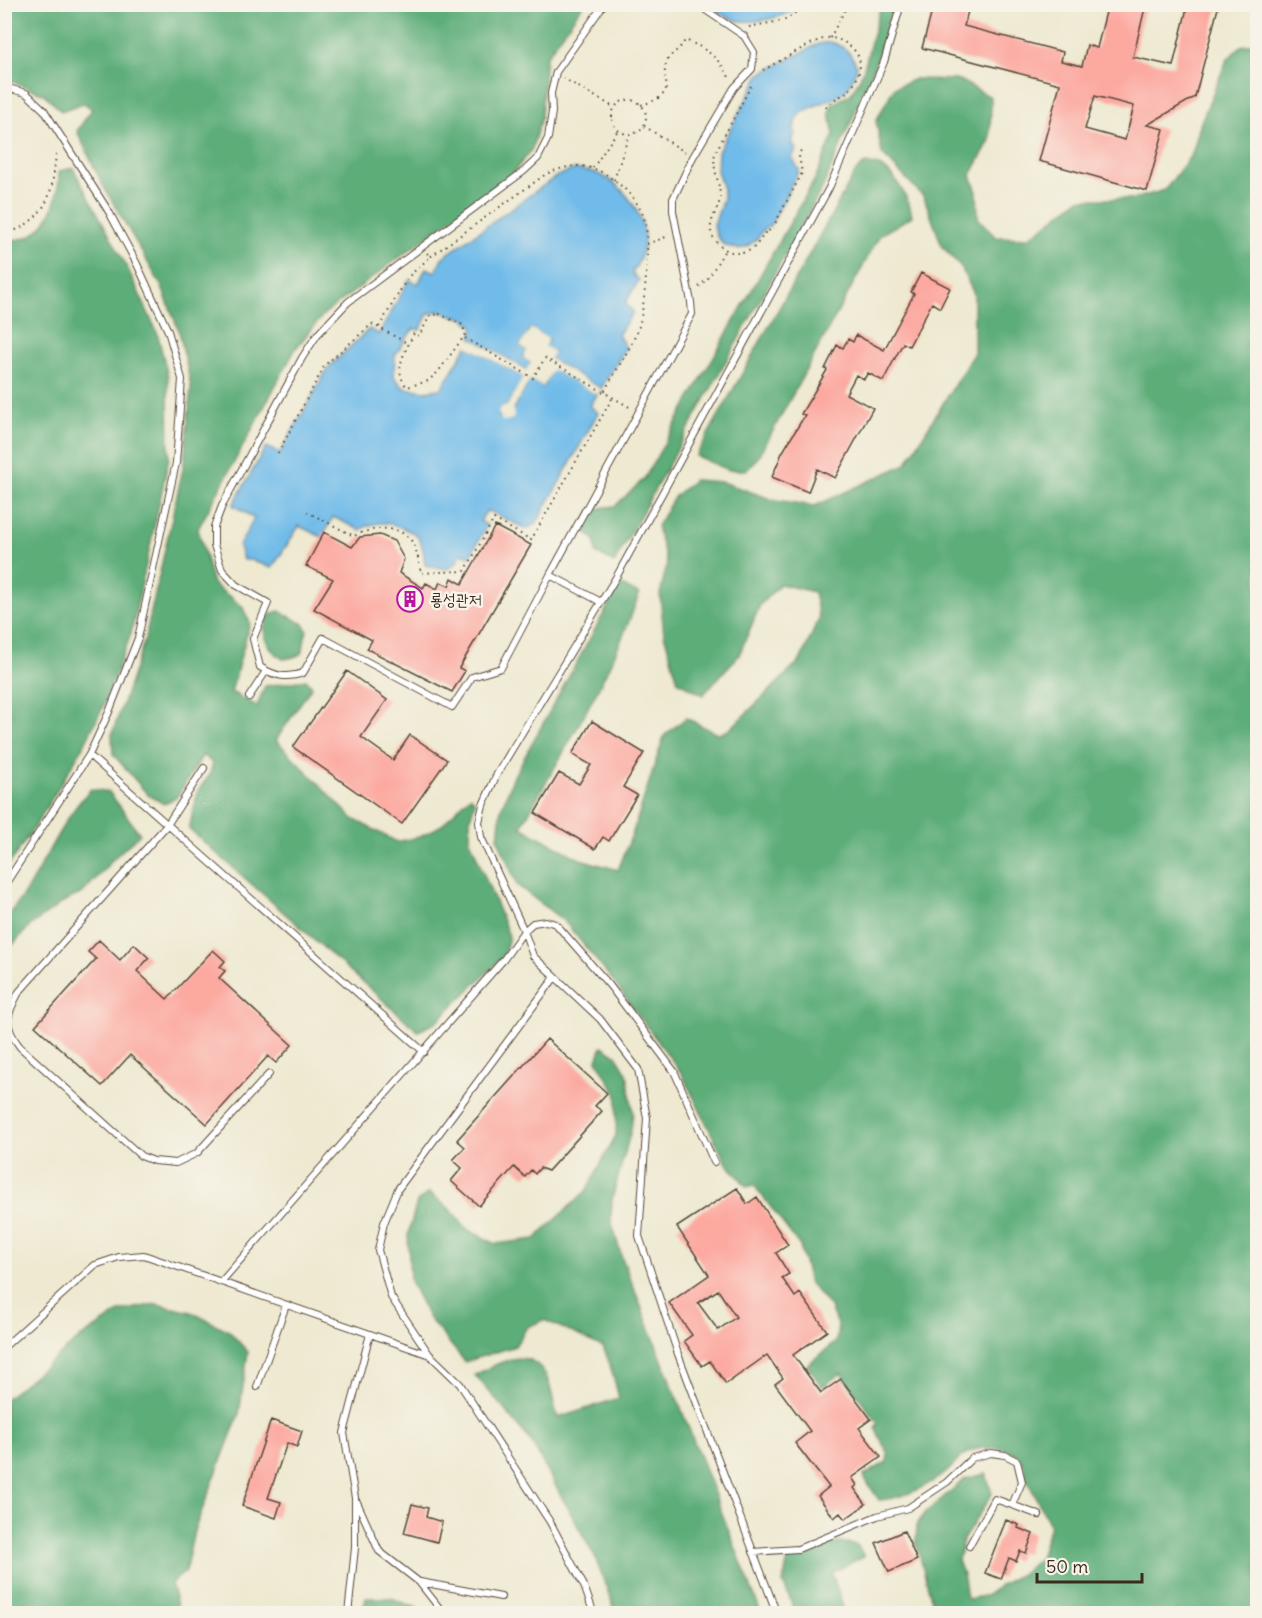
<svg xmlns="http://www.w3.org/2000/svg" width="1262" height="1618" font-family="Delius,'Poor Story',sans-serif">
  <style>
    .forest { fill: #5dad79; stroke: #4c6c4c; stroke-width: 1.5 }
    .water { fill: #6fbbe9; stroke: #557284; stroke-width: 1.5; fill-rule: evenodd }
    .pier { fill: #eee9d0 }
    .building { fill: #fca9a0; fill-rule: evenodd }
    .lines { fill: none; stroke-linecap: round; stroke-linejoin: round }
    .service-casing { stroke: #564739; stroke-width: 8 }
    .path { stroke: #564739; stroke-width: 2; stroke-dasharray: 1.5 4.5; stroke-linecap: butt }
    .service { stroke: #fff; stroke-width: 6 }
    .labels { text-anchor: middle; stroke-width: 5; stroke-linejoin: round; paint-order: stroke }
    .poi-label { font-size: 16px; fill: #3b2a1e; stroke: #f7f3e8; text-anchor: start }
  </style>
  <rect width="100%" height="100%" fill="#f7f3e8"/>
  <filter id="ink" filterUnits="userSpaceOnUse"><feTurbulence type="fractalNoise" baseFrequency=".0167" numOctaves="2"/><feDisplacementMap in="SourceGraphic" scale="12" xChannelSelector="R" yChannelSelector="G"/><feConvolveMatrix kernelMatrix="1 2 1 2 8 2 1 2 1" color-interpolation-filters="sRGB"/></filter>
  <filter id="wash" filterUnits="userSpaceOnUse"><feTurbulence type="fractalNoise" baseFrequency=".008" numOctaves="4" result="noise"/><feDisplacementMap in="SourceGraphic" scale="24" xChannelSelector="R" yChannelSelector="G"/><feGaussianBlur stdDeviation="1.35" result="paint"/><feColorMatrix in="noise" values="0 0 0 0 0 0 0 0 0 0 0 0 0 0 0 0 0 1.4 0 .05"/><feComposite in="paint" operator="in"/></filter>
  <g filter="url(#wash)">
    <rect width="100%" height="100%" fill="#eee9d0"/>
    <path class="forest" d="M881 4 893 5 875 66 823 187 614 563 596 553 595 540 581 529 591 509 615 506 644 479 815 179 834 134 829 112 832 104 851 94 863 72Z
      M4 5H583L546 57 541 117 532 149 514 172 324 314 296 348 198 529 213 584 242 606 250 623 231 692 257 706 265 686 306 680 312 686 276 740 353 819 397 842 422 836 442 825 470 796 475 801 470 819V840L509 936 504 956 435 1023 418 1031 189 829 198 790 209 776 213 764 203 755 177 797 164 804 148 795 113 754 112 734 145 639 184 464 191 386 179 331 161 285 102 184 77 131 92 109 84 103 61 111 44 94 5 79Z
      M1257 43V1613H935L916 1542 917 1524 926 1512 965 1479 986 1474 992 1494 963 1540 958 1560 964 1578 967 1599 985 1596 1003 1584 1023 1573 1040 1558 1050 1525C1043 1510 1034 1495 1027 1479 1025 1474 1025 1467 1022 1461 1014 1445 981 1445 967 1453 958 1459 951 1469 943 1475 924 1488 901 1499 879 1500L863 1476 887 1462 888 1453 875 1428 878 1423 841 1373 822 1387 807 1365 836 1342 838 1327 830 1307 809 1282 800 1246 754 1185 747 1187 725 1161 682 1074 614 982 565 922 517 885 498 839 501 809 514 776 620 584 639 594C611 677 563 751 521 827L580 859 618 870 633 832 664 736 686 718 718 734 729 730 800 661 819 618 814 592 780 584 760 605 739 655 703 695 678 681 664 634 660 594 667 564 657 526 675 496 694 480 722 482 771 499 815 506 906 464 974 353V294L961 267 942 246 924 197 882 154 876 121 894 88 915 79 959 80 991 97 990 140 971 175 977 192 978 218 996 237 1028 238 1079 199H1134L1165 190 1192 154 1201 122 1227 60 1241 46Z
      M866 163C871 164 877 165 881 167 895 174 910 200 912 216L880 235 759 456 746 470H728L696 456 856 171Z
      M73 168 127 267 157 332 168 376 169 458 131 634 102 709 82 749 37 823 5 871V242C13 240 25 239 32 235 53 221 59 194 59 171Z
      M279 611 304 624 307 631C299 649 312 655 283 659 278 655 272 652 269 646 261 633 263 614 279 611Z
      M91 789 109 792 140 834 114 858 83 893 67 900 31 925 5 953V919C40 880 54 827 91 789Z
      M602 1046 616 1055 627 1073 633 1113 631 1130 612 1199 611 1220 621 1255 761 1613H616L595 1557 530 1440 475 1375C497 1364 527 1344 545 1374 552 1386 553 1405 558 1418L619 1398C616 1387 609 1356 603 1348 601 1345 551 1323 544 1320L527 1327 515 1346 465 1362 428 1317 410 1281 408 1235 417 1202 429 1193 449 1208 468 1230 496 1244 535 1239 586 1191 616 1135 617 1095 597 1060Z
      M156 1304 191 1312 229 1331 248 1352 239 1414 194 1531 185 1572 171 1583 179 1613H5V1399L80 1338 121 1311Z
      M840 1542 857 1545 864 1556 832 1573 845 1613H796L783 1583 788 1559Z
      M366 1598H391L417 1608V1613H362Z"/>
    <path class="water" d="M715 5H804C785 16 764 23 741 21 734 21 726 16 719 13Z
      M831 42C845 47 852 53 857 67 854 75 851 86 844 92 829 105 788 106 795 134L793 139V146L797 149 792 157 799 170 772 223 765 228 756 240 746 247 738 249 724 245 716 235 714 225 723 199V189L717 171 718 152 760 74 818 44Z
      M575 169C581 170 588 171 593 172 621 181 647 214 644 243 643 254 638 264 632 273L639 280 625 303 633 312 618 335 626 348 590 406 598 413 536 524 526 529 487 510 480 521 487 525 470 556 461 553 456 563 448 569 425 565C424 554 423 541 414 533 413 533 406 530 405 529 389 522 376 520 360 530L333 517 322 537 299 526 272 568 251 560H243L239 546 254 518 233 505 266 447 280 453 328 368 369 329 379 334 409 280 418 284 426 268 436 272 442 258 557 176ZM438 311 465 319 474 327 471 338 527 370 531 363 523 358 527 350 520 346 531 328 549 339 545 347 554 352 550 359 600 388 597 395 553 369 543 387 530 380 513 409 511 420 499 417 501 407 507 406 524 377 467 346 441 389 424 391 404 388 394 377 395 355 413 329 420 330 428 314Z"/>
    <path class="pier" d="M531 328 549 339 545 346 554 352 550 359 601 389 597 395 553 370 543 387 530 380 513 409 514 417 511 420 502 421 498 412 501 407 507 406 523 377 467 346 469 343 526 376 510 408 503 410 502 412 503 418 511 415 510 408 528 378 531 377 542 383 552 366 597 390 548 361 547 358 550 353 542 347 545 340 532 332 524 345 530 350 527 357 534 363 527 373 470 341 471 338 526 370 531 363 523 358 527 350 520 346Z"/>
    <g id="blocks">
      <path class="building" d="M934 4H970L964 26 1063 52 1061 61 1082 66 1087 45 1097 48 1108 4H1146L1133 57 1173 66 1188 4H1219L1195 97 1147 125 1164 129 1147 191 1039 161 1060 84 922 48ZM1095 96 1134 106 1125 140 1085 129Z
        M921 273 950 288 940 308 932 303 909 346 903 343 883 381 868 373 864 379 856 375 846 394 873 408 835 478 817 469 808 492 772 477 782 453 805 415 801 414 827 370 825 369 837 345 843 348 848 339 853 342 856 335 884 350 914 294 911 292Z
        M495 526 531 545 459 668 465 671 452 692 367 649 372 640 314 609 333 579 306 566 324 532 352 547 360 537 380 535 394 541 404 559 399 573 423 588 426 583 437 589 440 582 449 586 452 578 462 584Z
        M347 671 387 700 361 737 393 760 410 735 447 760 402 824 293 747Z
        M592 721 644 753 623 787 637 795 609 841 603 837 595 849 535 813 559 773 579 784 591 765 572 754Z
        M99 940 120 960 134 944 149 958 137 971 167 999 213 950 225 961 220 967 225 971 219 978 292 1045 276 1063 268 1056 207 1124 130 1055 102 1086 35 1026 96 959 88 952Z
        M547 1039 607 1093 595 1106 602 1111 548 1171 540 1168 535 1174 531 1170 525 1177 514 1167 479 1206 451 1181 462 1168 453 1160 465 1147 457 1140Z
        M737 1188 747 1204 757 1197 788 1245 776 1253 789 1274 782 1278 795 1297 800 1293 827 1331 793 1355 821 1393 841 1379 871 1419 859 1428 881 1457 852 1478 857 1485 854 1488 866 1504 845 1519 840 1513 834 1518 818 1496 829 1487 795 1443 810 1431 775 1384 783 1378 767 1355 726 1384 710 1361 702 1366 684 1341 692 1335 669 1303 709 1275 677 1227ZM718 1290 736 1317 718 1330 698 1303Z
        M271 1420 302 1431 297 1447 287 1443 268 1498 281 1502 276 1518 242 1506Z
        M412 1504 428 1508 426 1517 442 1522 437 1542 404 1533Z
        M1006 1520 1019 1525 1018 1528 1033 1534 1026 1553 1020 1551 1016 1561 1009 1558 1001 1579 985 1573Z
        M904 1531 917 1560 889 1572 876 1543Z"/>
    </g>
  </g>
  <g filter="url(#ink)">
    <use href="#blocks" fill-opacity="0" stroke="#564739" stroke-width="1.5"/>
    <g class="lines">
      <g class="service-casing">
        <path id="service" d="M4 87 26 93 44 110 109 212 137 264 168 331 182 379 176 463 138 638 109 712 89 755 4 886
          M550 575 692 314 691 302 673 211V199L693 157 734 88 752 69 754 52 744 36 704 9 701 4
          M601 602 550 575 501 668 472 677 452 707 323 638 303 673C286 679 275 676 260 667L253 639 268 603 236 585 222 570 214 545V527L222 506 302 358 317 335 348 302 524 171 538 158 548 138 552 112 551 93 556 72 604 4
          M249 697 266 671
          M89 755 424 1052
          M204 768 167 825 19 992C6 1016 3 1025 20 1047L141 1156 154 1161 176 1163 197 1153 269 1074
          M221 1282 504 959 524 931 533 923 546 921 556 924 610 986 674 1071 714 1162
          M4 1347 95 1265 119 1257 144 1255 430 1355 460 1384 550 1522 584 1586 594 1614
          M429 1354 391 1297 378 1250 384 1223 398 1189 555 977
          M257 1387 286 1305
          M357 1502 379 1551 419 1582 444 1614
          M1012 1505 1039 1515
          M753 1552 798 1549 877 1516 908 1508 947 1482 972 1458 991 1453 1005 1455 1017 1461 1022 1482 1012 1505 995 1499 969 1546
          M420 1582 501 1597
          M348 1614 355 1548V1498L344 1433 370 1334
          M777 1614 678 1354 639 1236 647 1118 638 1069 600 1019 533 956 524 931 481 837 479 822 483 805 497 774 618 574 829 188 884 62 901 4"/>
      </g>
      <path class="path" d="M749 27 785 20 808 4
        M830 38 848 4
        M763 70C778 63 815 38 829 38 839 38 847 43 854 50 862 58 861 70 856 80 847 99 834 94 824 110
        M563 78 615 108
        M751 86 715 153C712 169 719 179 720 195 721 207 709 218 711 231 715 249 737 259 752 249 758 245 763 235 767 230L771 231 802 173 799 156 801 149
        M612 117a17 17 0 1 1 34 0a17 17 0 1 1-34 0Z
        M641 105C685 93 655 78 669 58 674 51 680 50 685 40 706 48 719 58 729 77
        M644 126 685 152
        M593 168 618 130
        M614 180 629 135
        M4 233C23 231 41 215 48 198 54 184 54 164 57 150
        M647 244 666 237 668 234
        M427 253 430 257 546 174C572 163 590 162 614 180 627 190 639 202 644 218 651 237 645 313 637 332 628 352 615 372 604 392
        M699 287 709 277 725 250
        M439 314 463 325 465 335 438 372 428 381 407 387C392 369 406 351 414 333L419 336 430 316Z
        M379 327 408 277 430 257
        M465 338 533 378 545 358 631 408
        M278 453 325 365 372 324 409 344
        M307 512 354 536C372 527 402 523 414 545 418 554 419 564 421 573L465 571 494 519 531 540 613 397"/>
      <use href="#service" class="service"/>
    </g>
  </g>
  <defs>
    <g id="building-ring" transform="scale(1.35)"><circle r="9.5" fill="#f7f3e8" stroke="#b5179e" stroke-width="1.5"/><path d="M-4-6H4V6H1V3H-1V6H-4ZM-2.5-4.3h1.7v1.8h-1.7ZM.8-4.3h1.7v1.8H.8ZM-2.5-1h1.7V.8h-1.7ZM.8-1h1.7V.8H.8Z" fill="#b5179e"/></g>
  </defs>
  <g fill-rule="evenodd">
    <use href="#building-ring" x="410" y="599"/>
  </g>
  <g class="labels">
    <g class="poi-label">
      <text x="430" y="605">룡성관저</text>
    </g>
  </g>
  <rect width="1262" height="1618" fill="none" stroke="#f7f3e8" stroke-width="24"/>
  <path d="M1037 1573v9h105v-9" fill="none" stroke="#3b2a1e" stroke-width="3"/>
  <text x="1046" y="1573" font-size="18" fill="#3b2a1e" stroke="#f7f3e8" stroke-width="4.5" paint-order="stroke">50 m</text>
</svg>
